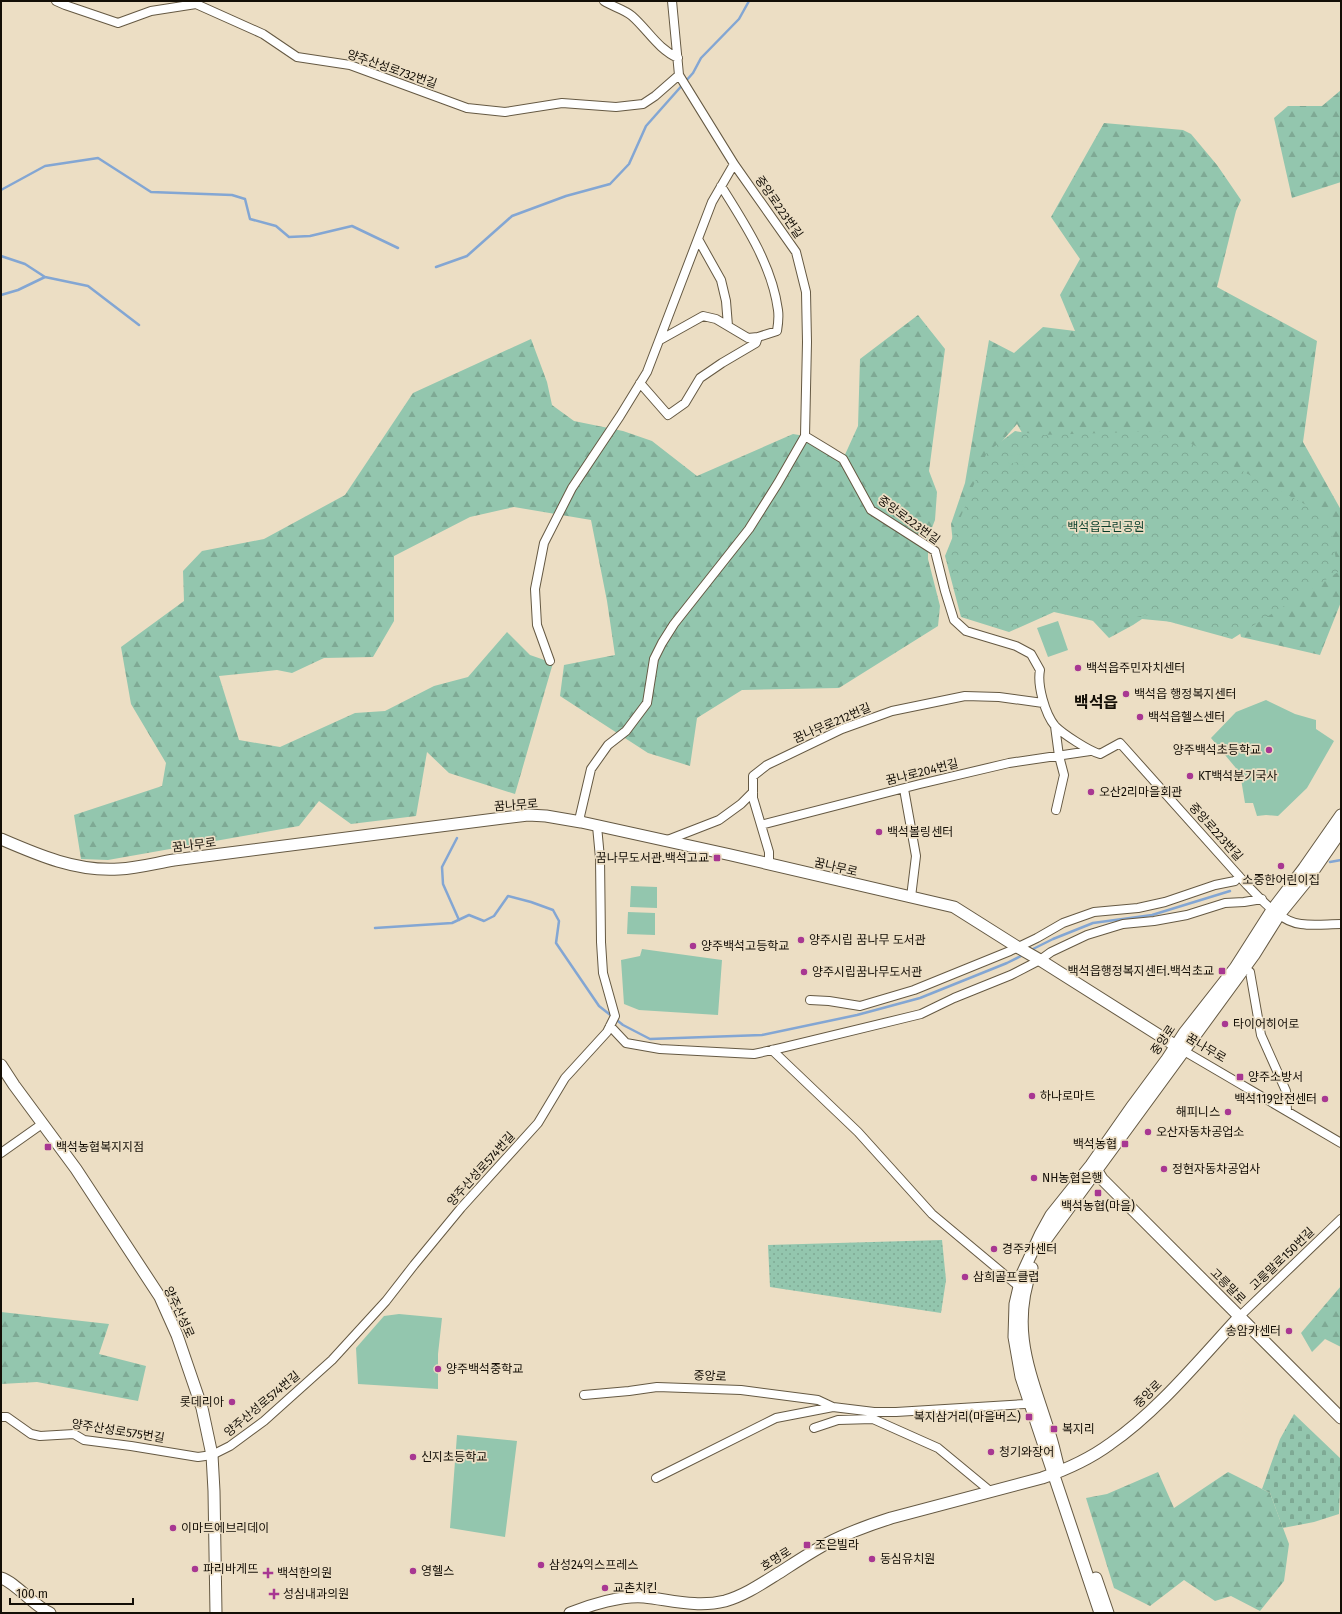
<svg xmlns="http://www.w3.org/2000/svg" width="1342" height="1614" font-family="'Fira Sans','Noto Sans KR',sans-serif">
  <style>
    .grass { fill: url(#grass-dots) }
    .forest { fill: url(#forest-firs) }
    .cemetery { fill: url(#cemetery-stones) }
    .park { fill: url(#park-crowns) }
    .pitch { fill: #93c6ae }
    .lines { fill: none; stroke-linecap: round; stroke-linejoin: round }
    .stream { stroke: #83a6d3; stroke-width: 2.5 }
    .street-casing { stroke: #655943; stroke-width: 10 }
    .secondary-casing { stroke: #655943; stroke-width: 13 }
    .street { stroke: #fff; stroke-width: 8 }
    .secondary { stroke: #fff; stroke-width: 11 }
    .poi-dot { fill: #a83792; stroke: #ecdec4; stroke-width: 1.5 }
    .labels { text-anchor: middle; stroke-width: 3.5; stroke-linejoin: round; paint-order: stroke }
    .street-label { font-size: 12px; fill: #130e06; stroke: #ecdec4 }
    .park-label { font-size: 12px; fill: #063c29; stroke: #ecdec4 }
    .poi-label { font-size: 12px; fill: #130e06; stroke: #ecdec4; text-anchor: start }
    .district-label { font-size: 16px; font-weight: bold; fill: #130e06; stroke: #ecdec4 }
  </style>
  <defs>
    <pattern id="grass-dots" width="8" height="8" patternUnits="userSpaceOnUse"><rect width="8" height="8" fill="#93c6ae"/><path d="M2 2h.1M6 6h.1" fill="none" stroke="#7ea994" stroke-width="1.8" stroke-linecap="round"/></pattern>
    <pattern id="forest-firs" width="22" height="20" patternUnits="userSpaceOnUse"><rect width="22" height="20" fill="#93c6ae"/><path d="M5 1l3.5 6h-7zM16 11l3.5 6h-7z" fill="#7ea994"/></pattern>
    <pattern id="cemetery-stones" width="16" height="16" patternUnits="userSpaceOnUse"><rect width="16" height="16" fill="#93c6ae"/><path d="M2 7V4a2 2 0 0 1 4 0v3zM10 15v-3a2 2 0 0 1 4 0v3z" fill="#7ea994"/></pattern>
    <pattern id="park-crowns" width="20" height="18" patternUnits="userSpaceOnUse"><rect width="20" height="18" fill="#93c6ae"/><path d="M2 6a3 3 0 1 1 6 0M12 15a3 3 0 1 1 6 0" fill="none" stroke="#7ea994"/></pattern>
  </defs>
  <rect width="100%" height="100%" fill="#ecdec4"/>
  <path class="grass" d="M942 1240 946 1280 941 1313 770 1287 768 1245Z"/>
  <path class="forest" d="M1341 90V182L1292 198 1274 118 1288 106H1322Z
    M1104 123 1183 130 1191 134 1217 165 1241 200 1236 211 1217 287 1317 341 1303 442 1341 510V602L1320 655 1241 637 1228 580 1226 627 1142 619 1133 625 1109 638 1078 605 1048 478 1017 424 991 454 953 544 951 524 965 483 989 340 1014 353 1043 327 1075 331 1060 295 1080 259 1051 217Z
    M918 315 945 349 929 471 937 492 935 520 928 538V559L940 606 938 626 839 688 742 690 697 718 690 766 648 753 560 696 564 665 615 655 607 601 591 520 514 507 470 517 394 556V621L373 657 324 658 292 673 277 670 219 676 239 740 280 747 355 713 385 711 434 686 468 677 507 632 530 655 553 663 515 794 449 773 427 752 416 816 351 824 319 801 299 826 108 860 81 859 74 815 162 786 166 763 131 704 121 647 184 601 183 571 202 551 264 539 345 495 413 393 531 339 547 382 552 405 574 421 623 431 652 441 697 476 793 434 805 436 843 459 858 426 860 359Z
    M1341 1286V1347L1325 1339 1312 1352 1301 1333Z
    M1 1312 109 1324 99 1354 146 1366 138 1401 37 1382 1 1384Z
    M1158 1472 1174 1508 1228 1472 1270 1493 1289 1544 1284 1581 1260 1611 1231 1596 1215 1601 1184 1580 1150 1606 1114 1588 1086 1498 1107 1494Z"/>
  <path class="cemetery" d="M1294 1414 1341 1459 1339 1514 1314 1522 1283 1528 1270 1493 1262 1489 1280 1439Z"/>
  <path class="park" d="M1015 431 1040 435 1167 431 1329 517 1338 572 1232 639 1145 615 1107 624 1054 612 1009 632 961 617 945 556 987 452Z"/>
  <path class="pitch" d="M1022 454 1023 461 1009 464 1007 456Z
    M1023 464 1025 470 1010 473 1009 466Z
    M1058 621 1068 650 1048 657 1037 628Z
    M1266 700 1295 714 1316 720V729L1334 741 1307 788 1278 816 1266 815 1257 816 1253 803H1245L1240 773 1211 738 1236 712Z
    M631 886 657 887V908L630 907Z
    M628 912 655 913V935L627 934Z
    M642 949 722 960 718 1015 639 1010 624 1004 621 960 640 956Z
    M399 1314 442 1318 438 1354V1389L358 1384 356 1348 384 1316Z
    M457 1435 517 1441 505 1537 450 1528Z"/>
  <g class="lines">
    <path class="stream" d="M1 190 45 166 98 158 151 192 232 195 245 199 250 219 276 226 289 237 310 236 352 226 398 248
      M1 256 25 264 45 277
      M436 267 467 256 512 216 566 196 610 184 629 164 646 126 693 73 701 58 739 19 749 1
      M1 295 18 290 45 277 88 286 139 325
      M457 838 442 867 443 884 459 920
      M1330 862 1341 860
      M375 928 452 923 469 915 484 921 494 916 508 896 531 902 553 910 559 921 556 943 599 1006 623 1025 650 1039 762 1035 857 1015 920 998 1007 963 1023 955
      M1031 950 1053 939 1093 923 1152 915 1230 891"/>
    <g class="street-casing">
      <path id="street" d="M56 1 65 5 118 23 151 11 196 4 263 34 297 57 350 65 467 108 505 112 562 103 616 107 643 104 655 96 679 75
        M604 1C613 7 624 9 632 16 648 30 658 49 678 58
        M672 1 679 75 734 164 796 252 806 292 807 342 805 436 843 459 871 510 935 551 945 591 954 620 966 631 1016 646 1031 654 1040 670C1037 685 1045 714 1055 726 1063 734 1089 751 1100 754L1120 743 1247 885C1261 899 1280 922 1301 924 1314 926 1328 924 1341 924
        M698 239 721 280 726 301 728 326
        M660 340 703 316 716 319 748 338 758 337 777 331C778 325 779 317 778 310 772 265 745 224 721 186
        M640 383 668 415 685 403 700 378 722 363 756 343 758 337
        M550 661 537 625 535 589 544 543 572 488 620 416 647 372 712 202 734 164
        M1055 726 1059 756 1064 775 1056 810
        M904 789 916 856 911 897
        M581 822 580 816 591 769 608 745 626 731 647 703 654 659 662 643 674 624 749 529 778 483 805 436
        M761 825 920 784 1009 763 1090 751
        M665 841 719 820 741 804 753 792
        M769 864V852L753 798V776L767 765 842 729 892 711 965 696 999 697 1043 703
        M1245 968 1250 972 1261 1035 1286 1091 1287 1111
        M810 1000 829 1001 860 1006 914 990 1010 951 1037 938 1063 923 1094 912 1138 908 1165 902 1215 885 1235 881 1239 876
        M610 1026 626 1043 660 1049 754 1054 781 1048 921 1014 954 998 1011 975 1040 960 1051 952 1087 935 1123 924 1154 921 1187 915 1225 903 1244 902 1262 899
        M772 1050 858 1132 932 1214 1023 1290
        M1184 1051 1341 1143
        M1 1153 42 1124
        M1240 1316 1341 1219
        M584 1395 629 1391 657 1387 741 1390 818 1400 833 1407
        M1 1417H7L31 1434 40 1436 74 1434 84 1440 131 1446 198 1457 212 1455 230 1446 264 1421 332 1360 386 1301 414 1265 461 1208 538 1123 565 1078 607 1032 615 1016 603 973 601 942 600 858 597 826
        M814 1428 838 1420 873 1419 938 1448 990 1491
        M656 1478 776 1418 833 1407 874 1412H896L1025 1404 1034 1401"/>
    </g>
    <g class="secondary-casing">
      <path id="secondary" d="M1 839C38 855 77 872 119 869 138 868 156 863 174 860L503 818 528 815 546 816 581 822 731 855 954 907 1019 948 1040 960 1184 1051
        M1 1065 14 1085 76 1169 160 1297 177 1335 202 1408 212 1455 214 1491 216 1613
        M1097 1171 1102 1179 1341 1418
        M1042 1245 1254 955 1279 915 1305 883 1341 831
        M1032 1268C1009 1330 1031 1374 1049 1432 1053 1443 1055 1454 1058 1465
        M1 1578C15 1582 34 1606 50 1613
        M1096 1578 1108 1613
        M570 1613C590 1605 622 1595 644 1597 671 1600 697 1608 725 1601 746 1595 764 1582 782 1571 796 1562 811 1552 826 1544 847 1533 869 1525 891 1518L1042 1478C1065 1470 1091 1458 1110 1444 1158 1411 1200 1359 1240 1316
        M1100 1613 1021 1377 1014 1337 1015 1304 1022 1274 1040 1235 1051 1215 1091 1165 1133 1105 1167 1059 1184 1033 1235 968 1272 910 1304 868 1341 815"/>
    </g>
    <use href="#street" class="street"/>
    <use href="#secondary" class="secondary"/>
  </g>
  <g class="poi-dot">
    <circle cx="1078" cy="668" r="4"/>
    <circle cx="1126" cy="694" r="4"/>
    <circle cx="1140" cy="717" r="4"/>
    <circle cx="1269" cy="750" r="4"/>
    <circle cx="1190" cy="776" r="4"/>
    <circle cx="1091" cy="792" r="4"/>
    <circle cx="879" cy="832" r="4"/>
    <rect x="713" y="854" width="8" height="8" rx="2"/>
    <circle cx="1281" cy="866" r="4"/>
    <circle cx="801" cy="940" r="4"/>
    <circle cx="693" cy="946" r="4"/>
    <rect x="1218" y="967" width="8" height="8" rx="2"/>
    <circle cx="804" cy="972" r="4"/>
    <circle cx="1225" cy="1024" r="4"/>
    <rect x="1236" y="1073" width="8" height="8" rx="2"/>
    <circle cx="1032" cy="1096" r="4"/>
    <circle cx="1325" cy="1099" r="4"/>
    <circle cx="1228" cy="1112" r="4"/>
    <circle cx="1148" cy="1132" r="4"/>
    <rect x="1121" y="1140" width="8" height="8" rx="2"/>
    <rect x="44" y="1143" width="8" height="8" rx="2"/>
    <circle cx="1164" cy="1169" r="4"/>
    <circle cx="1034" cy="1178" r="4"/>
    <rect x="1094" y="1189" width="8" height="8" rx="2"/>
    <circle cx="994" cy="1249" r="4"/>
    <circle cx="965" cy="1277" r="4"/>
    <circle cx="1289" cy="1331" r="4"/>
    <circle cx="438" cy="1369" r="4"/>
    <circle cx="232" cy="1402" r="4"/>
    <rect x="1025" y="1413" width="8" height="8" rx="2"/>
    <rect x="1050" y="1425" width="8" height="8" rx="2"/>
    <circle cx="991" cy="1452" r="4"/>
    <circle cx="413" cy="1457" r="4"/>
    <circle cx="173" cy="1528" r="4"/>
    <rect x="803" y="1541" width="8" height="8" rx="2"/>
    <circle cx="872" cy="1559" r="4"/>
    <circle cx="541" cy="1565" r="4"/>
    <circle cx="195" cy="1569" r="4"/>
    <circle cx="413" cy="1571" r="4"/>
    <path d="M266 1567h4v4h4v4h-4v4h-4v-4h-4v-4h4z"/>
    <circle cx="605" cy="1588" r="4"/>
    <path d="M272 1588h4v4h4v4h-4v4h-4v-4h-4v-4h4z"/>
  </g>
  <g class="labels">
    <g class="street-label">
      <text transform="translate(392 69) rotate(19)" y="4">양주산성로732번길</text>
      <text transform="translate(779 207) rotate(55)" y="4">중앙로223번길</text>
      <text transform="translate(909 520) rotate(36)" y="4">중앙로223번길</text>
      <text transform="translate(832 723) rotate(-23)" y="4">꿈나무로212번길</text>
      <text transform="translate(922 772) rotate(-14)" y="4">꿈나로204번길</text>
      <text transform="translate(516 805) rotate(-4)" y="4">꿈나무로</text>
      <text transform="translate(1216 832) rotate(48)" y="4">중앙로223번길</text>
      <text transform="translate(194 845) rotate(-7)" y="4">꿈나무로</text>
      <text transform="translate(836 867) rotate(13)" y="4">꿈나무로</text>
      <text transform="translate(1163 1040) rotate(-56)" y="4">중앙로</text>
      <text transform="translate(1206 1048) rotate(31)" y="4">꿈나무로</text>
      <text transform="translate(481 1169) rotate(-48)" y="4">양주산성로574번길</text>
      <text transform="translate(1282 1259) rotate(-44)" y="4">고릉말로150번길</text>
      <text transform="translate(1228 1286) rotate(45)" y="4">고릉말로</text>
      <text transform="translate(179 1312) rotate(65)" y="4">양주산성로</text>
      <text transform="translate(710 1376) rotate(3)" y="4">중앙로</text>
      <text transform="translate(1148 1394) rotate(-45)" y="4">중앙로</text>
      <text transform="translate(262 1404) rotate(-40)" y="4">양주산성로574번길</text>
      <text transform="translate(118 1431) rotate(9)" y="4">양주산성로575번길</text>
      <text transform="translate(776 1559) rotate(-32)" y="4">호명로</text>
    </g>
    <g class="park-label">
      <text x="1106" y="531">백석읍근린공원</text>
    </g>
    <g class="poi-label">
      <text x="1086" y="672">백석읍주민자치센터</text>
      <text x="1134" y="698">백석읍 행정복지센터</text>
      <text x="1148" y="721">백석읍헬스센터</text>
      <text x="1261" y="754" text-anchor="end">양주백석초등학교</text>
      <text x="1198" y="780">KT백석분기국사</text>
      <text x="1099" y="796">오산2리마을회관</text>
      <text x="887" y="836">백석볼링센터</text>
      <text x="709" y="862" text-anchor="end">꿈나무도서관.백석고교</text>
      <text x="1281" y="884" text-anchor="middle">소중한어린이집</text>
      <text x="809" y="944">양주시립 꿈나무 도서관</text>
      <text x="701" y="950">양주백석고등학교</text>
      <text x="1214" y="975" text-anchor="end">백석읍행정복지센터.백석초교</text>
      <text x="812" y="976">양주시립꿈나무도서관</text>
      <text x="1233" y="1028">타이어히어로</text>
      <text x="1248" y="1081">양주소방서</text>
      <text x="1040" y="1100">하나로마트</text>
      <text x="1317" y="1103" text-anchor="end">백석119안전센터</text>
      <text x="1220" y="1116" text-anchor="end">해피니스</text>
      <text x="1156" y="1136">오산자동차공업소</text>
      <text x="1117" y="1148" text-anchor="end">백석농협</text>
      <text x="56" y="1151">백석농협복지지점</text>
      <text x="1172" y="1173">정현자동차공업사</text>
      <text x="1042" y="1182">NH농협은행</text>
      <text x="1098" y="1210" text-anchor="middle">백석농협(마을)</text>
      <text x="1002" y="1253">경주카센터</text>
      <text x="973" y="1281">삼희골프클럽</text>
      <text x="1281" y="1335" text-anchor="end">송암카센터</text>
      <text x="446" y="1373">양주백석중학교</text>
      <text x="224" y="1406" text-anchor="end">롯데리아</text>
      <text x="1021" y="1421" text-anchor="end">복지삼거리(마을버스)</text>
      <text x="1062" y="1433">복지리</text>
      <text x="999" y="1456">청기와장어</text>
      <text x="421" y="1461">신지초등학교</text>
      <text x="181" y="1532">이마트에브리데이</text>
      <text x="815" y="1549">조은빌라</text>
      <text x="880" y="1563">동심유치원</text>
      <text x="549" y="1569">삼성24익스프레스</text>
      <text x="203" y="1573">파리바게뜨</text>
      <text x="421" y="1575">영헬스</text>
      <text x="277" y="1577">백석한의원</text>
      <text x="613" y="1592">교촌치킨</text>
      <text x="283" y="1598">성심내과의원</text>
    </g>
    <g class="district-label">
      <text x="1096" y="708">백석읍</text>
    </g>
  </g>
  <rect width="1342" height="1614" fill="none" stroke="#130e06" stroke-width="4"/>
  <path d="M10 1598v6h123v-6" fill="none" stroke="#130e06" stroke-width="2"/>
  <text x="16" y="1598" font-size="12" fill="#130e06" stroke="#ecdec4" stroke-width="3" paint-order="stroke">100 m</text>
</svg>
